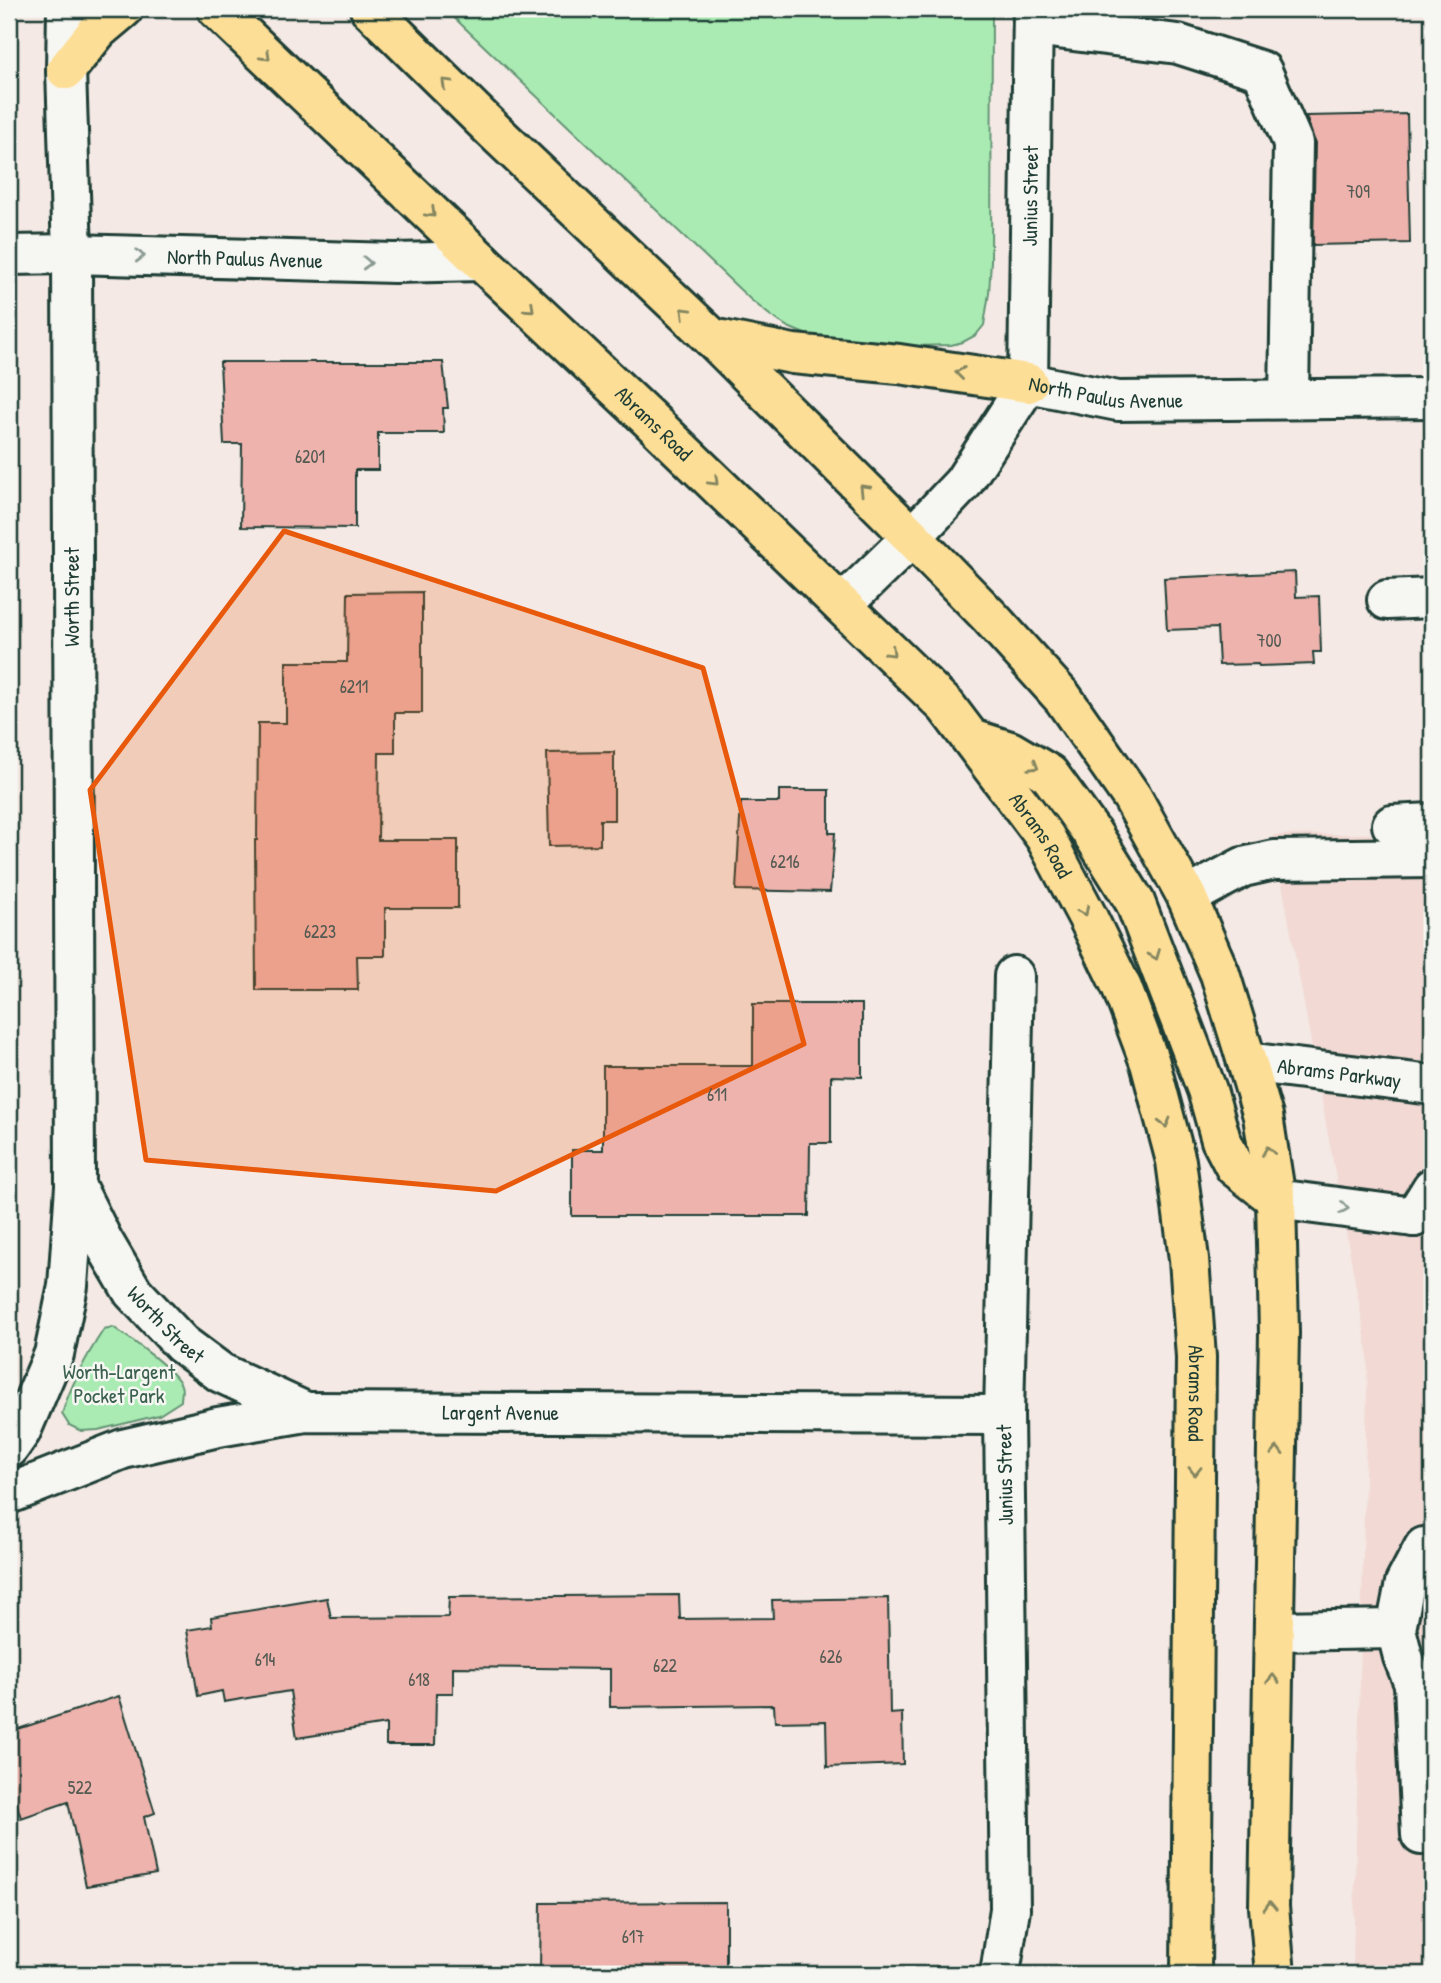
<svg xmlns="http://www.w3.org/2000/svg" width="1441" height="1983" font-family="'Patrick Hand',sans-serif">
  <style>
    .built { fill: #f2d9d4 }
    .green { fill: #aaebb3; stroke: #649474; stroke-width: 2 }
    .building { fill: #eeb3ad; stroke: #1f3d34; stroke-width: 2 }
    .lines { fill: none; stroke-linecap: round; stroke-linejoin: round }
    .minor-casing { stroke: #1f3d34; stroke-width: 44 }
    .major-casing { stroke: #1f3d34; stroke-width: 44 }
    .minor { stroke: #f6f6f2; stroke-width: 38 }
    .major { stroke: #fdde96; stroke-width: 38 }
    .oneway { stroke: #838560 }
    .oneway2 { stroke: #8a9a93 }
    .marked { fill: #e8590c; fill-opacity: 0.2; stroke: #e8590c; stroke-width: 5; stroke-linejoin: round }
    .labels { text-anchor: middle; stroke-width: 5; stroke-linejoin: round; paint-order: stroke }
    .number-label { font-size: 18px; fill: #535a52 }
    .street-label { font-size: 21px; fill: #1f3d34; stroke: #f6f6f2 }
    .park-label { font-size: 21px; fill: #3b604d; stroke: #f6f6f2 }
  </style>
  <rect width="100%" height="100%" fill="#f4e9e4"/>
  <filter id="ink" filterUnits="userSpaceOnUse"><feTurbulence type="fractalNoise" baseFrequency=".0143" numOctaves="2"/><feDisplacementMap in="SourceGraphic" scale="14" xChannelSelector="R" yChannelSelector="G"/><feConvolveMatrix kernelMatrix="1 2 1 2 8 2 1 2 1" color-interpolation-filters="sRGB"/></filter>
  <g filter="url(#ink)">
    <path class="built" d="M1432 833V1974H1356L1353 1963 1368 1352 1273 835Z"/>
    <path class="green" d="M445 9H992L991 261 989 293 984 325 976 335 963 342 951 345 877 347 817 339 788 327 771 316 751 300Z
      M113 1327C128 1337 175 1370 181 1385 183 1391 181 1395 181 1401L159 1415 98 1430 81 1431 69 1425 62 1414C71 1384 87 1355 104 1329Z"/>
    <path class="building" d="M1407 114 1410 243 1313 245 1315 143 1306 116Z
      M220 362H443L448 408H443L444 433H378V470H355V528L241 527 242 444H224Z
      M1295 572 1296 597 1319 596 1321 652H1313L1314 664 1259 666 1258 664 1219 665 1217 628 1167 630 1164 578Z
      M422 592V713H395V753H379L378 840H458V908H385V956H357L358 990H256L255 840H257L258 723H286V662H347L348 593Z
      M614 752V820H600V845L549 846 547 753Z
      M779 790H829V833H835L830 892 736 890 741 802H779Z
      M753 1004H862V1077L831 1076V1143H810L809 1216H572V1150H603V1066H753Z
      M679 1595 680 1619 773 1618 772 1600 888 1598 890 1714 902 1713 903 1764 827 1767 826 1721 775 1722 774 1705 610 1707V1669L453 1667V1693H436L435 1745H386V1724L297 1738 290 1691 224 1702 222 1691 198 1696 187 1630 212 1626 211 1617 327 1598 331 1618 448 1617 449 1597Z
      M119 1696 155 1813 144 1817 156 1874 86 1886 68 1802 21 1818 9 1779V1732Z
      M726 1902V1970H540L541 1903Z"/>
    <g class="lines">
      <g class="minor-casing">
        <g id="minor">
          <path d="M1033 26 1178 44 1262 71 1293 143 1289 399"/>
          <path id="s1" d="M9 255 72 254 394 263 481 261"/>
          <path id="s2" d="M1028 383 1118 401 1432 398"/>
          <path id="s3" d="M1028 383 1033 9"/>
          <path d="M1387 600 1432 598"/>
          <path d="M842 605 912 537 963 483 1028 383"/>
          <path d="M1392 825 1432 823"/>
          <path d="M1187 897 1243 867 1274 860 1432 858"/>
          <path id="s4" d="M1247 1062 1432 1085"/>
          <path id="s5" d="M76 1187 103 1241 133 1292 182 1344 221 1373 306 1412"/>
          <path d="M1276 1199 1414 1217"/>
          <path d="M1414 1217 1432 1188"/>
          <path d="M9 1448 21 1431 54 1354 68 1286 75 1186 72 254 66 70 67 9"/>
          <path id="s6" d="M9 1494 123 1449 218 1427 306 1412 1004 1415"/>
          <path d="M1274 1631 1396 1629"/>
          <path d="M1421 1835 1414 1684 1403 1657 1396 1629 1405 1583 1424 1547"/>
          <path d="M1000 1974 1010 1909 1004 1415 1014 976"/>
        </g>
      </g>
      <g class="major-casing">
        <g id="major">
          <path id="s7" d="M217 9 481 261 647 417 946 706 1045 837 1087 916 1122 988 1150 1063 1176 1161 1189 1259 1196 1357 1191 1974"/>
          <path d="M370 9 494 131 712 338 912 537 990 617 1063 698 1132 797 1187 897 1220 974 1247 1062 1263 1116 1276 1199 1279 1333 1269 1907 1275 1974"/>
          <path d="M66 70 98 30 123 9"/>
          <path d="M712 338 793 354 899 364 1028 383"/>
          <path d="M972 739 1010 751 1049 774 1092 833 1135 902 1207 1090 1221 1140 1235 1167 1276 1199"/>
        </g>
      </g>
      <use href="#minor" class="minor"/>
      <use href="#major" class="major"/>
    </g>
    <defs><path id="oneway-chevron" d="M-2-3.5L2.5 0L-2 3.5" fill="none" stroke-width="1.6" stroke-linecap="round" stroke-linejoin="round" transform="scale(1.75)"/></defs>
    <g class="oneway">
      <use href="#oneway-chevron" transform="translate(266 56) rotate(44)"/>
      <use href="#oneway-chevron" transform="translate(446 83) rotate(-136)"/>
      <use href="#oneway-chevron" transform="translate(431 213) rotate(44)"/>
      <use href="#oneway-chevron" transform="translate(530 308) rotate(43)"/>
      <use href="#oneway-chevron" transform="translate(685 312) rotate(-136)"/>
      <use href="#oneway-chevron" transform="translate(960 373) rotate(-172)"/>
      <use href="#oneway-chevron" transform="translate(714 481) rotate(44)"/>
      <use href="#oneway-chevron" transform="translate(864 489) rotate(-135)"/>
      <use href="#oneway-chevron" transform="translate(891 652) rotate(44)"/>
      <use href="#oneway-chevron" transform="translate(1034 766) rotate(31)"/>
      <use href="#oneway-chevron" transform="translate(1084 911) rotate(62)"/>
      <use href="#oneway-chevron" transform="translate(1155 955) rotate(69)"/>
      <use href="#oneway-chevron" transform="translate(1165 1123) rotate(75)"/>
      <use href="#oneway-chevron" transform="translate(1268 1151) rotate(-99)"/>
      <use href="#oneway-chevron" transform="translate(1277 1451) rotate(-89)"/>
      <use href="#oneway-chevron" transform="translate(1195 1471) rotate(90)"/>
      <use href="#oneway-chevron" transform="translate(1273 1679) rotate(-89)"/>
      <use href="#oneway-chevron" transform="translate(1270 1906) rotate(-92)"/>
    </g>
    <g class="oneway2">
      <use href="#oneway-chevron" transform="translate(140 256) rotate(2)"/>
      <use href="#oneway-chevron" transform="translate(367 263) rotate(2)"/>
      <use href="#oneway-chevron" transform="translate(1344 1208) rotate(8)"/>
    </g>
  </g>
  <path class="marked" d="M284 531 703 668 804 1044 496 1191 146 1160 90 790Z"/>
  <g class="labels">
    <g class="number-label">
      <text x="1358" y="198">709</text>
      <text x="310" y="463">6201</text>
      <text x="1269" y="647">700</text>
      <text x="354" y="693">6211</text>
      <text x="785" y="868">6216</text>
      <text x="320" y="938">6223</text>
      <text x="717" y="1101">611</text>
      <text x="831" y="1663">626</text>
      <text x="265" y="1666">614</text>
      <text x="665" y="1672">622</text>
      <text x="419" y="1686">618</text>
      <text x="80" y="1794">522</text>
      <text x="633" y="1943">617</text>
    </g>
    <g class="street-label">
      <text dy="7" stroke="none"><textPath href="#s3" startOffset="187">Junius Street</textPath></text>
      <text dy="7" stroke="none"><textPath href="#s1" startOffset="236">North Paulus Avenue</textPath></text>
      <text dy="7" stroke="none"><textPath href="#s2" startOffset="79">North Paulus Avenue</textPath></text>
      <text dy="7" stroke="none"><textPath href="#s7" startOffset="602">Abrams Road</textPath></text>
      <text transform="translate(72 597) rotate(-90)" y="7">Worth Street</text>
      <text dy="7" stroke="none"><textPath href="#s7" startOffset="1169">Abrams Road</textPath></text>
      <text dy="7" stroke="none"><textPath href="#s4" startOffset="93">Abrams Parkway</textPath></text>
      <text dy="7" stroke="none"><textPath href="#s5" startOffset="166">Worth Street</textPath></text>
      <text dy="7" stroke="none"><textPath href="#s7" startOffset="1757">Abrams Road</textPath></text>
      <text dy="7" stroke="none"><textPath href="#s6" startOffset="504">Largent Avenue</textPath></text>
      <text transform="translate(1005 1475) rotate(-91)" y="7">Junius Street</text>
    </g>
    <g class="park-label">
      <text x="119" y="1379">Worth-Largent<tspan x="119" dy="24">Pocket Park</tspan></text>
    </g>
  </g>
  <rect width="1441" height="1983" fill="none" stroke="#f6f6f2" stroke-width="35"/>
  <rect x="18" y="18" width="1406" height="1948" fill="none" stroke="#1f3d34" stroke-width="2.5" filter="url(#ink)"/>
</svg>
